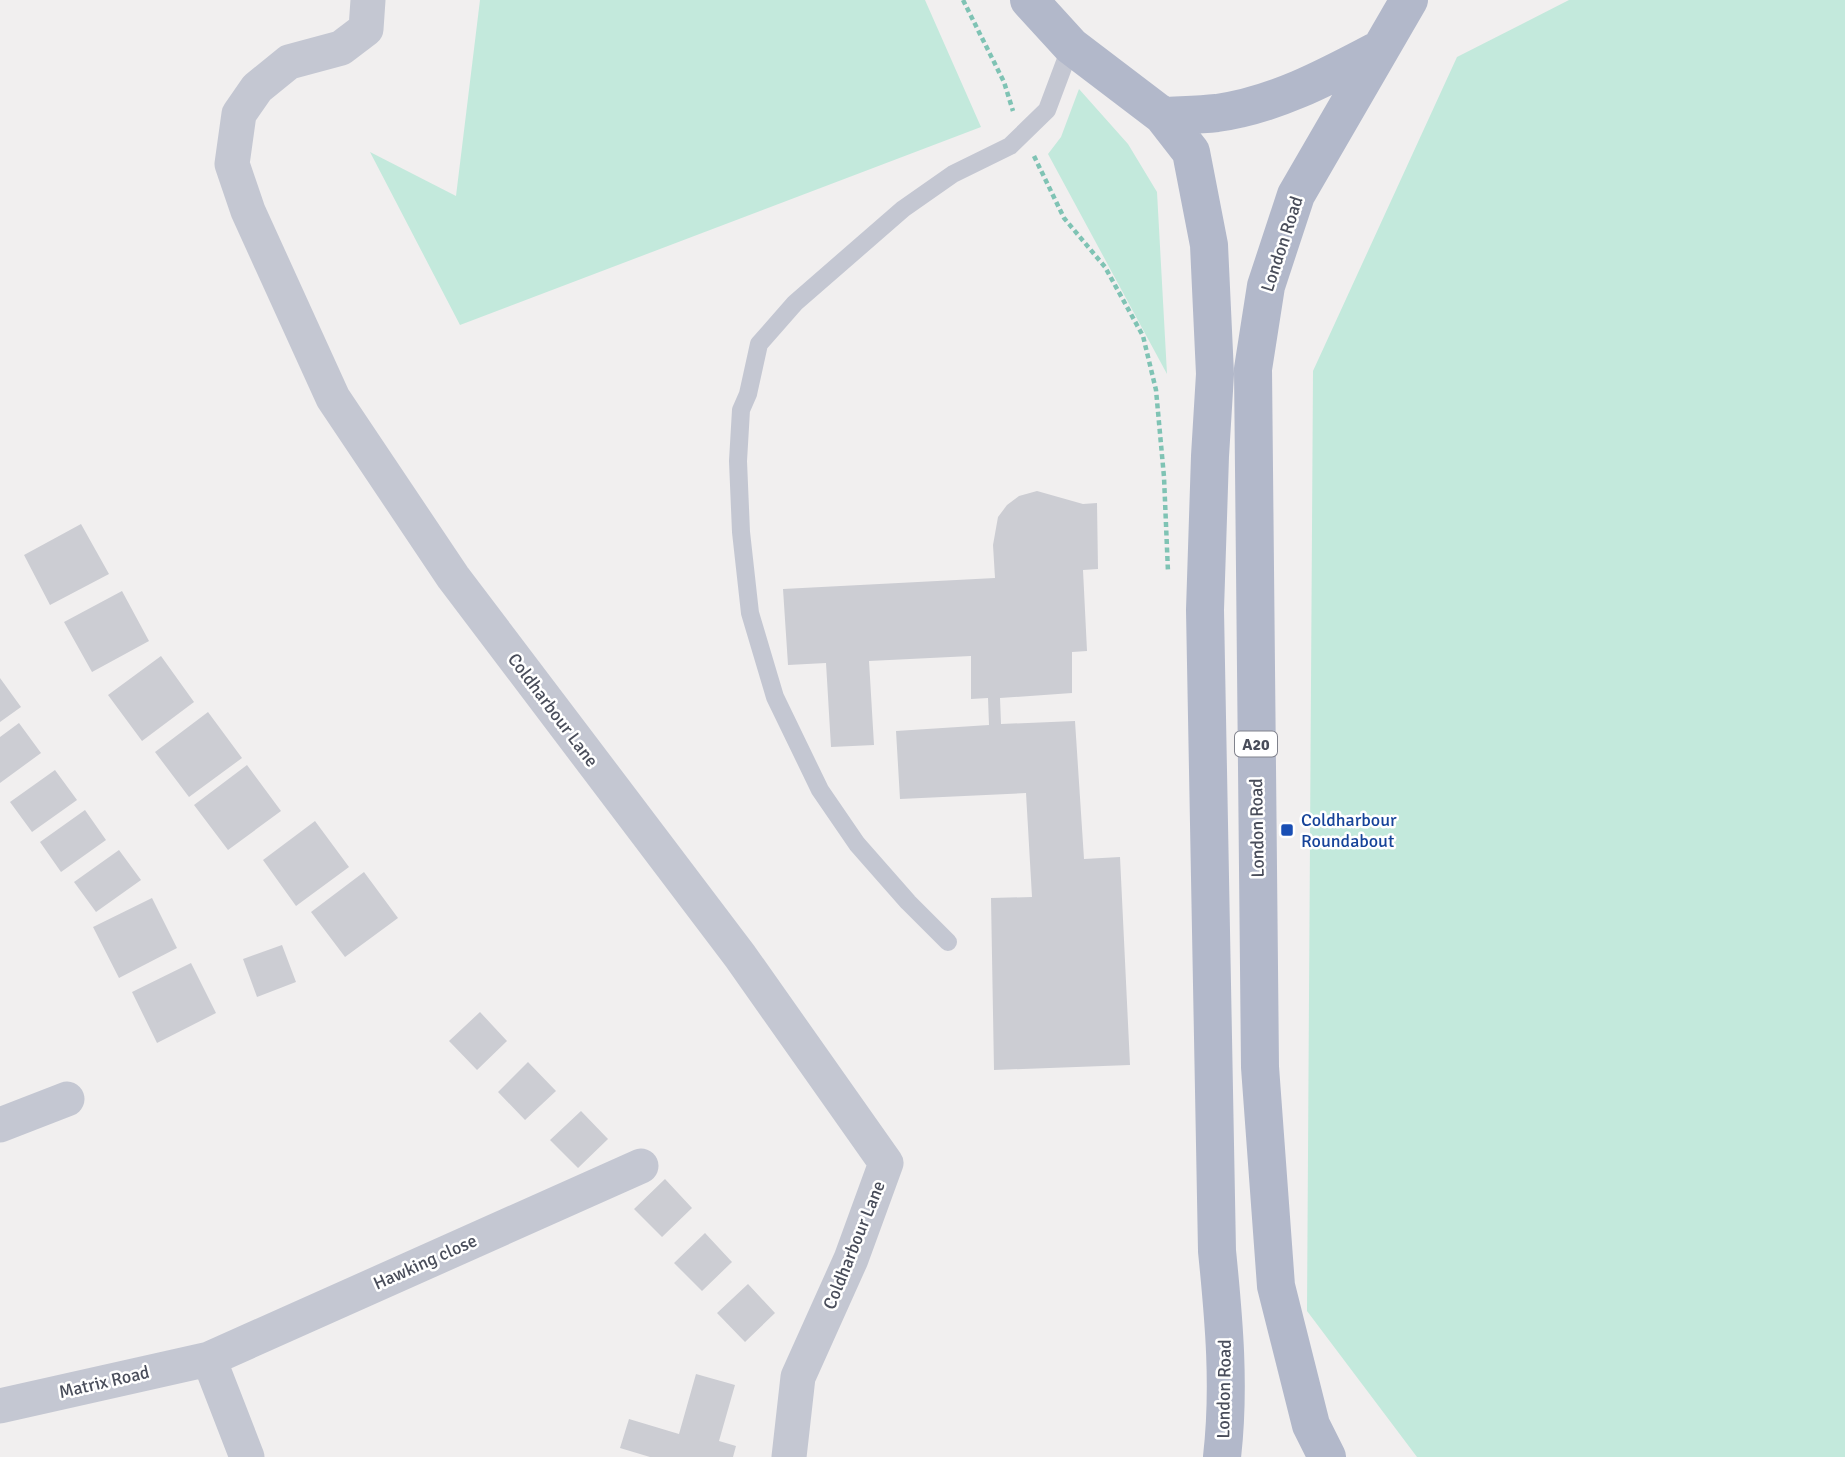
<svg xmlns="http://www.w3.org/2000/svg" width="1845" height="1457" font-family="Signika,sans-serif">
  <style>
    .green { fill: #c3e9dc }
    .building { fill: #cccdd3 }
    .lines { fill: none; stroke-linecap: round; stroke-linejoin: round }
    .path { stroke: #7fc3b4; stroke-width: 4.5; stroke-dasharray: 5 3.5; stroke-linecap: butt }
    .lane { stroke: #c4c7d2; stroke-width: 18 }
    .street { stroke: #c4c7d2; stroke-width: 35 }
    .primary { stroke: #b2b8ca; stroke-width: 38 }
    .transit-dot { fill: #1a4fb4; stroke: #fff; stroke-width: 2.5 }
    .labels { text-anchor: middle; stroke-width: 5; stroke-linejoin: round; paint-order: stroke }
    .shield { fill: #fff; stroke: #80828c; stroke-width: 2 }
    .shield-label { font-size: 16px; font-weight: bold; fill: #494d5a }
    .street-label { font-size: 18px; fill: #494d5a; stroke: #fff }
    .transit-label { font-size: 18px; fill: #164399; stroke: #fff; text-anchor: start }
  </style>
  <rect width="100%" height="100%" fill="#f1efef"/>
  <path class="green" d="M480 0H925L981 127 460 325 370 152 456 196Z
    M1569 0H1845V1457H1417L1307 1311 1313 371 1457 57Z
    M1079 89 1128 144 1157 192 1167 374 1048 154 1061 137Z"/>
  <path class="building" d="M1037 491 1083 504 1097 503 1098 569 1083 570 1087 651 1072 652V693L1000 698 1001 724 1075 721 1084 859 1120 857 1130 1065 994 1070 991 898 1032 897 1026 793 900 799 896 731 989 725 988 698 971 699V656L869 661 874 745 831 747 826 663 788 665 783 589 995 578 993 545 998 517 1007 505 1019 496Z
    M81 524 109 574 50 605 24 555Z
    M122 591 149 641 92 672 64 622Z
    M161 656 194 702 142 741 108 695Z
    M0 678 21 707 0 722Z
    M208 712 242 758 189 797 155 752Z
    M19 723 41 753 0 783V737Z
    M247 765 281 811 228 850 194 805Z
    M55 770 77 800 32 832 10 802Z
    M85 810 106 840 61 872 40 842Z
    M315 821 349 867 296 906 263 860Z
    M119 850 141 880 96 912 74 882Z
    M364 872 398 918 345 957 311 912Z
    M152 898 177 948 119 978 93 927Z
    M282 945 296 982 257 997 243 959Z
    M191 963 216 1013 157 1043 132 992Z
    M480 1012 507 1041 477 1070 449 1041Z
    M528 1062 556 1091 525 1120 498 1092Z
    M581 1111 608 1139 578 1168 550 1140Z
    M665 1179 692 1208 662 1237 634 1209Z
    M705 1233 732 1262 702 1291 674 1263Z
    M748 1284 775 1313 745 1342 717 1313Z
    M696 1374 735 1385 719 1441 736 1446 733 1457H650L620 1448 629 1419 679 1434Z"/>
  <g class="lines">
    <path class="path" d="M963 0 1004 82 1013 111
      M1034 156 1064 218 1105 267 1143 336 1156 390 1164 477 1168 572"/>
    <path class="lane" d="M948 942 908 902 857 844 820 790 775 697 750 613 741 532 738 461 741 410 748 394 759 344 795 303 903 209 953 174 1010 146 1047 110 1071 46"/>
    <path class="street" d="M368 0 366 29 341 48 289 62 257 88 239 114 232 164 248 211 333 398 453 577 740 956 886 1163 851 1259 798 1377 789 1457
      M0 1125 67 1099
      M209 1359 247 1457
      M0 1406 209 1359 641 1166"/>
    <path class="primary" d="M1029 0 1071 46 1163 116 1191 152 1209 245 1215 374 1210 456 1205 610 1217 1251C1224 1320 1230 1388 1222 1457
      M1163 116C1181 115 1199 115 1217 113 1275 105 1327 77 1378 50
      M1327 1457 1311 1425 1276 1286 1260 1067 1253 369 1266 286 1296 195 1409 0"/>
  </g>
  <rect class="transit-dot" x="1280" y="823" width="14" height="14" rx="3.5"/>
  <g class="labels">
    <rect class="shield" x="1235" y="731.5" width="42" height="25" rx="5"/>
    <g class="shield-label">
      <text x="1256" y="750">A20</text>
    </g>
    <g class="street-label">
      <text transform="translate(1282 244) rotate(-72)" y="6">London Road</text>
      <text transform="translate(553 710) rotate(53)" y="6">Coldharbour Lane</text>
      <text transform="translate(1257 828) rotate(-91)" y="6">London Road</text>
      <text transform="translate(854 1245) rotate(-68)" y="6">Coldharbour Lane</text>
      <text transform="translate(425 1262) rotate(-24)" y="6">Hawking close</text>
      <text transform="translate(104 1382) rotate(-13)" y="6">Matrix Road</text>
      <text transform="translate(1224 1389) rotate(-89)" y="6">London Road</text>
    </g>
    <g class="transit-label">
      <text x="1301" y="826">Coldharbour<tspan x="1301" dy="21">Roundabout</tspan></text>
    </g>
  </g>
</svg>
